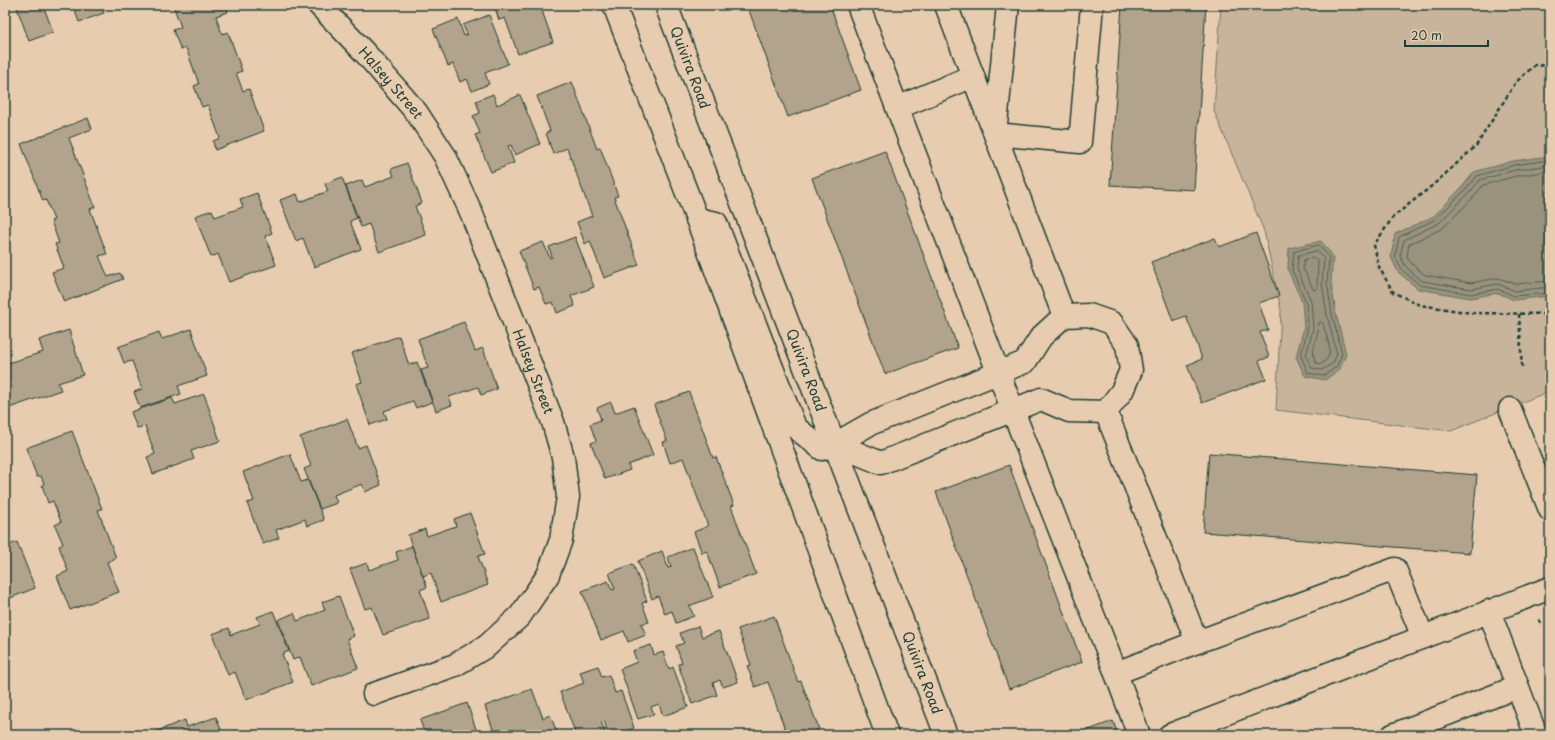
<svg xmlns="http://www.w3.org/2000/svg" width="1555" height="740" font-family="'Playpen Sans',sans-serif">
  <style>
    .green { fill: #c7b49a; stroke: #737867 }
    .water { fill: #99937e; stroke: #687160 }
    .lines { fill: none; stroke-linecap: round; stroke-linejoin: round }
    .shore { stroke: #505f52; stroke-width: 1 }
    .building { fill: #b1a38c; stroke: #1f3d34 }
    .street-casing { stroke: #1f3d34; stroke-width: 25 }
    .primary-casing { stroke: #1f3d34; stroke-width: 25 }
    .path { stroke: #1f3d34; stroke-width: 2.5; stroke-dasharray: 4 3; stroke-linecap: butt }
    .street { stroke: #e8ccaf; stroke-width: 22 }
    .primary { stroke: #e8ccaf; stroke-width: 22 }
    .labels { text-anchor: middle; stroke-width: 4; stroke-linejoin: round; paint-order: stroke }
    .street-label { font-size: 14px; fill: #1f3d34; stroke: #e8ccaf }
  </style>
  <rect width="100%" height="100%" fill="#e8ccaf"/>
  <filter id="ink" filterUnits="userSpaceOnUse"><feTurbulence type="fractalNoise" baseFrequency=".025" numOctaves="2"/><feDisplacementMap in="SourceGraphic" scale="8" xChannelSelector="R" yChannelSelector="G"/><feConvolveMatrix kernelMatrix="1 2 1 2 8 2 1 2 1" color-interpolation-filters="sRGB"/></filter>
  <g filter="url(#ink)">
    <path class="green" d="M1221 5H1550V391L1451 431 1276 410 1281 310 1264 231 1214 111Z"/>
    <path class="water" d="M1550 156V296L1514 300 1498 293 1471 298 1418 289 1398 272 1391 257 1395 234 1434 216 1463 186 1474 172 1513 161Z
      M1321 241 1333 256 1331 282 1336 314 1346 354 1340 369 1325 380 1305 376 1296 357 1304 327 1302 302 1288 270 1289 248Z"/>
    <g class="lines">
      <path class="shore" d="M1550 160 1514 165 1477 176 1466 189 1436 219 1399 237 1395 257 1402 270 1420 285 1471 294 1498 289 1514 296 1550 293
        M1550 165 1515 170 1480 180 1470 192 1439 223 1404 240 1400 256 1406 267 1422 281 1471 289 1498 284 1515 291 1550 287
        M1550 171 1516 176 1483 185 1474 197 1443 228 1409 244 1407 256 1411 263 1425 275 1471 283 1498 278 1516 284 1550 281
        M1319 245 1329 257 1327 283 1332 314 1342 354 1337 366 1324 376 1308 373 1301 356 1308 327 1306 302 1292 270 1294 252Z
        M1317 251 1324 259 1322 283 1327 315 1337 354 1333 363 1322 370 1312 368 1306 356 1313 328 1311 301 1297 269 1298 256Z
        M1315 258 1318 261 1317 288 1315 290 1313 289 1303 268 1304 260Z
        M1321 322 1323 323C1326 338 1337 355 1321 364L1316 363C1309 350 1319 337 1319 323Z"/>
    </g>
    <path class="building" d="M16 5H43L53 32 29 41Z
      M73 5H101L104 13 79 22Z
      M173 5H226L228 12 216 16 222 34 228 32 242 71 236 73 243 91 249 89 264 131 215 150 213 141 220 138 208 105 202 107 194 86 199 84 186 48 181 50 173 30 181 27Z
      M494 5H540L553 42 518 54 505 18 499 20Z
      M747 5H830L861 90 788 117Z
      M1122 5H1206L1194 190 1110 185Z
      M489 15 508 64 485 73 489 84 472 91 467 79 460 82 453 64 448 66 433 29 458 19 464 36 467 34 463 25Z
      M572 82 597 149 600 147 618 196 614 197 639 265 604 278 590 241 585 244 577 222 592 216 567 148 553 154 546 133 550 131 537 96Z
      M493 94 497 105 520 95 540 144 515 155 511 145 508 146 514 163 491 172 475 135 480 133 473 116 480 113 476 101Z
      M88 118 92 129 69 138 95 207 90 209 107 254 99 256 108 277 120 273 123 279 64 302 52 272 64 268 55 244 59 243 51 221 54 220 46 200 43 201 21 144Z
      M5 147 10 160 5 162Z
      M885 151 958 348 885 374 812 178Z
      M407 163 422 203 415 206 426 235 379 252 369 224 361 227 346 186 362 180 365 187 394 176 391 169Z
      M342 177 357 218 350 221 361 249 314 267 303 238 296 241 280 200 297 194 300 202 328 191 325 184Z
      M257 193 272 233 265 236 276 265 229 282 218 254 211 257 195 216 212 210 215 217 243 207 240 199Z
      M1256 233 1279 296 1259 303 1268 330 1260 332 1269 357 1259 361 1266 379 1202 403 1187 365 1202 359 1197 344 1186 316 1173 321 1151 262 1215 238 1219 247Z
      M575 237 594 287 571 296 575 306 557 313 553 302 546 304 539 287 534 289 519 251 543 242 550 258 552 257 549 247Z
      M464 322 475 351 483 348 497 389 481 395 478 387 449 397 452 405 436 411 421 370 428 368 418 339Z
      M191 329 207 376 178 386 181 394 140 408 134 392 142 389 132 361 124 363 118 347 159 332 162 339Z
      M69 330 83 375 58 383 61 390 9 408 7 402 5 403V364L43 352 39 340Z
      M399 336 409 365 417 362 432 402 416 408 413 401 384 411 387 419 370 425 356 384 362 382 352 353Z
      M689 392 713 458 716 457 734 505 731 506 756 574 720 587 707 551 702 553 694 532 708 526 683 458 670 463 663 442 667 441 654 405Z
      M204 394 220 441 191 451 194 459 153 474 147 457 155 454 145 426 137 428 131 412 172 398 175 404Z
      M611 402 615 413 634 406 653 455 628 465 630 470 605 479 591 443 596 441 590 424 601 420 597 408Z
      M347 419 358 448 366 445 381 485 365 492 362 484 334 495 337 503 320 509 304 469 311 466 300 437Z
      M72 431 102 509 98 510 116 558 107 562 119 592 70 610 57 576 68 571 59 546 63 544 55 525 61 522 53 501 48 503 42 485 44 484 41 476 37 477 26 448Z
      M1209 453 1477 475 1470 553 1203 532Z
      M290 454 301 482 308 480 324 520 307 526 305 519 276 530 279 538 263 544 247 503 254 501 243 472Z
      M1009 465 1082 662 1009 689 936 492Z
      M470 513 485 554 478 556 488 585 441 602 431 573 423 576 408 535 425 529 427 536 456 526 454 519Z
      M17 542 35 588 5 600V547Z
      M412 546 427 587 420 590 430 619 383 635 372 607 365 609 350 569 367 563 369 570 398 560 396 552Z
      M693 547 713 597 689 606 694 616 676 623 672 611 665 614 658 596 652 599 638 561 662 551 668 568 671 567 668 557Z
      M633 564 647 601 642 603 649 622 641 624 646 635 628 642 624 631 601 640 582 591 608 581 612 590 615 589 609 573Z
      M339 596 354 636 347 639 358 668 311 686 300 657 293 660 278 620 294 613 297 621 325 610 322 602Z
      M273 611 289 651 282 654 293 682 246 700 235 672 228 675 212 634 229 628 231 635 260 624 257 617Z
      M774 616 798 682 801 681 819 729 815 731 817 735H787L768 682 755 687 747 666 751 665 738 629Z
      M698 626 702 637 719 631 738 682 723 687 720 680 713 683 717 695 692 704 678 664 682 663 676 646 684 643 680 633Z
      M651 645 654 655 663 652 669 669 673 667 688 707 663 716 659 704 651 707 654 714 638 719 620 669 637 662 633 651Z
      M598 666 602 677 609 675 615 693 621 691 634 728 616 735H609L604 721 601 722 605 732 596 735H576L560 692 584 683 580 672Z
      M532 689 543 718 550 715 558 735H495L485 706Z
      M467 703 477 732 485 729 487 735H425L420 720Z
      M216 717 223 735H147L185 720 187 727Z
      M1113 721 1118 735H1075Z"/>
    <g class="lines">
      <g class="street-casing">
        <g id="street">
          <path id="s1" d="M319 5 366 54 417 113 445 156 471 212 553 422 563 457 568 497 561 540 548 575 544 581 520 616 487 646 455 665 374 694"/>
          <path d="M858 5 1013 411 1109 655 1139 735"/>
          <path d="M946 5 1064 316"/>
          <path d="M1008 5 995 134 1080 142 1092 5"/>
          <path d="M897 108 973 76"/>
          <path d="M1089 315 1112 323 1127 345 1131 370 1122 391 1106 412 1069 411 1041 399 881 463 835 444 870 424 1025 362 1041 337 1064 316Z"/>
          <path d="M1510 409 1550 510"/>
          <path d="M1106 412 1197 642 1116 673"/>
          <path d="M1489 611 1536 735"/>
          <path d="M1197 642 1395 569 1423 637"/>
          <path d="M1170 735 1550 588"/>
          <path d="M1393 735 1517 687"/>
        </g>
      </g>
      <g class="primary-casing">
        <g id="primary">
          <path d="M614 5 697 219 887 735"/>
          <path id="s2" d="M666 5 946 735"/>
          <path d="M697 219 716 223 795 427 822 449 835 444"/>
        </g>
      </g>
      <path class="path" d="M1550 66 1535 65 1516 82 1476 146 1433 185 1393 217 1374 245 1379 267 1393 292 1420 305 1472 313 1550 314
        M1519 314 1522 367
        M1539 619 1541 626"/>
      <use href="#street" class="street"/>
      <use href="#primary" class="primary"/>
    </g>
  </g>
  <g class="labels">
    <g class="street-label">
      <text dy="5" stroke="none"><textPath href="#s2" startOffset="67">Quivira Road</textPath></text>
      <text dy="5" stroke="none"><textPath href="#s1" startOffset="106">Halsey Street</textPath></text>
      <text dy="5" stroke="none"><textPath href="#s2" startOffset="391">Quivira Road</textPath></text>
      <text dy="5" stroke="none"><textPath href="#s1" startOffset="430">Halsey Street</textPath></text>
      <text dy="5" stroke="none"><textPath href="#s2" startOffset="715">Quivira Road</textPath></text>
    </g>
  </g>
  <rect width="1555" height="740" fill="none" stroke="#e8ccaf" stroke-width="20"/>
  <rect x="10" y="10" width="1535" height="720" fill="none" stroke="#1f3d34" stroke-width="1.5" filter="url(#ink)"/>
  <path d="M1405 40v6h83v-6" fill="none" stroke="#1f3d34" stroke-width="2"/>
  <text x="1411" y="40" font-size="12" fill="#1f3d34" stroke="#e8ccaf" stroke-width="3" paint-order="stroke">20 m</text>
</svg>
